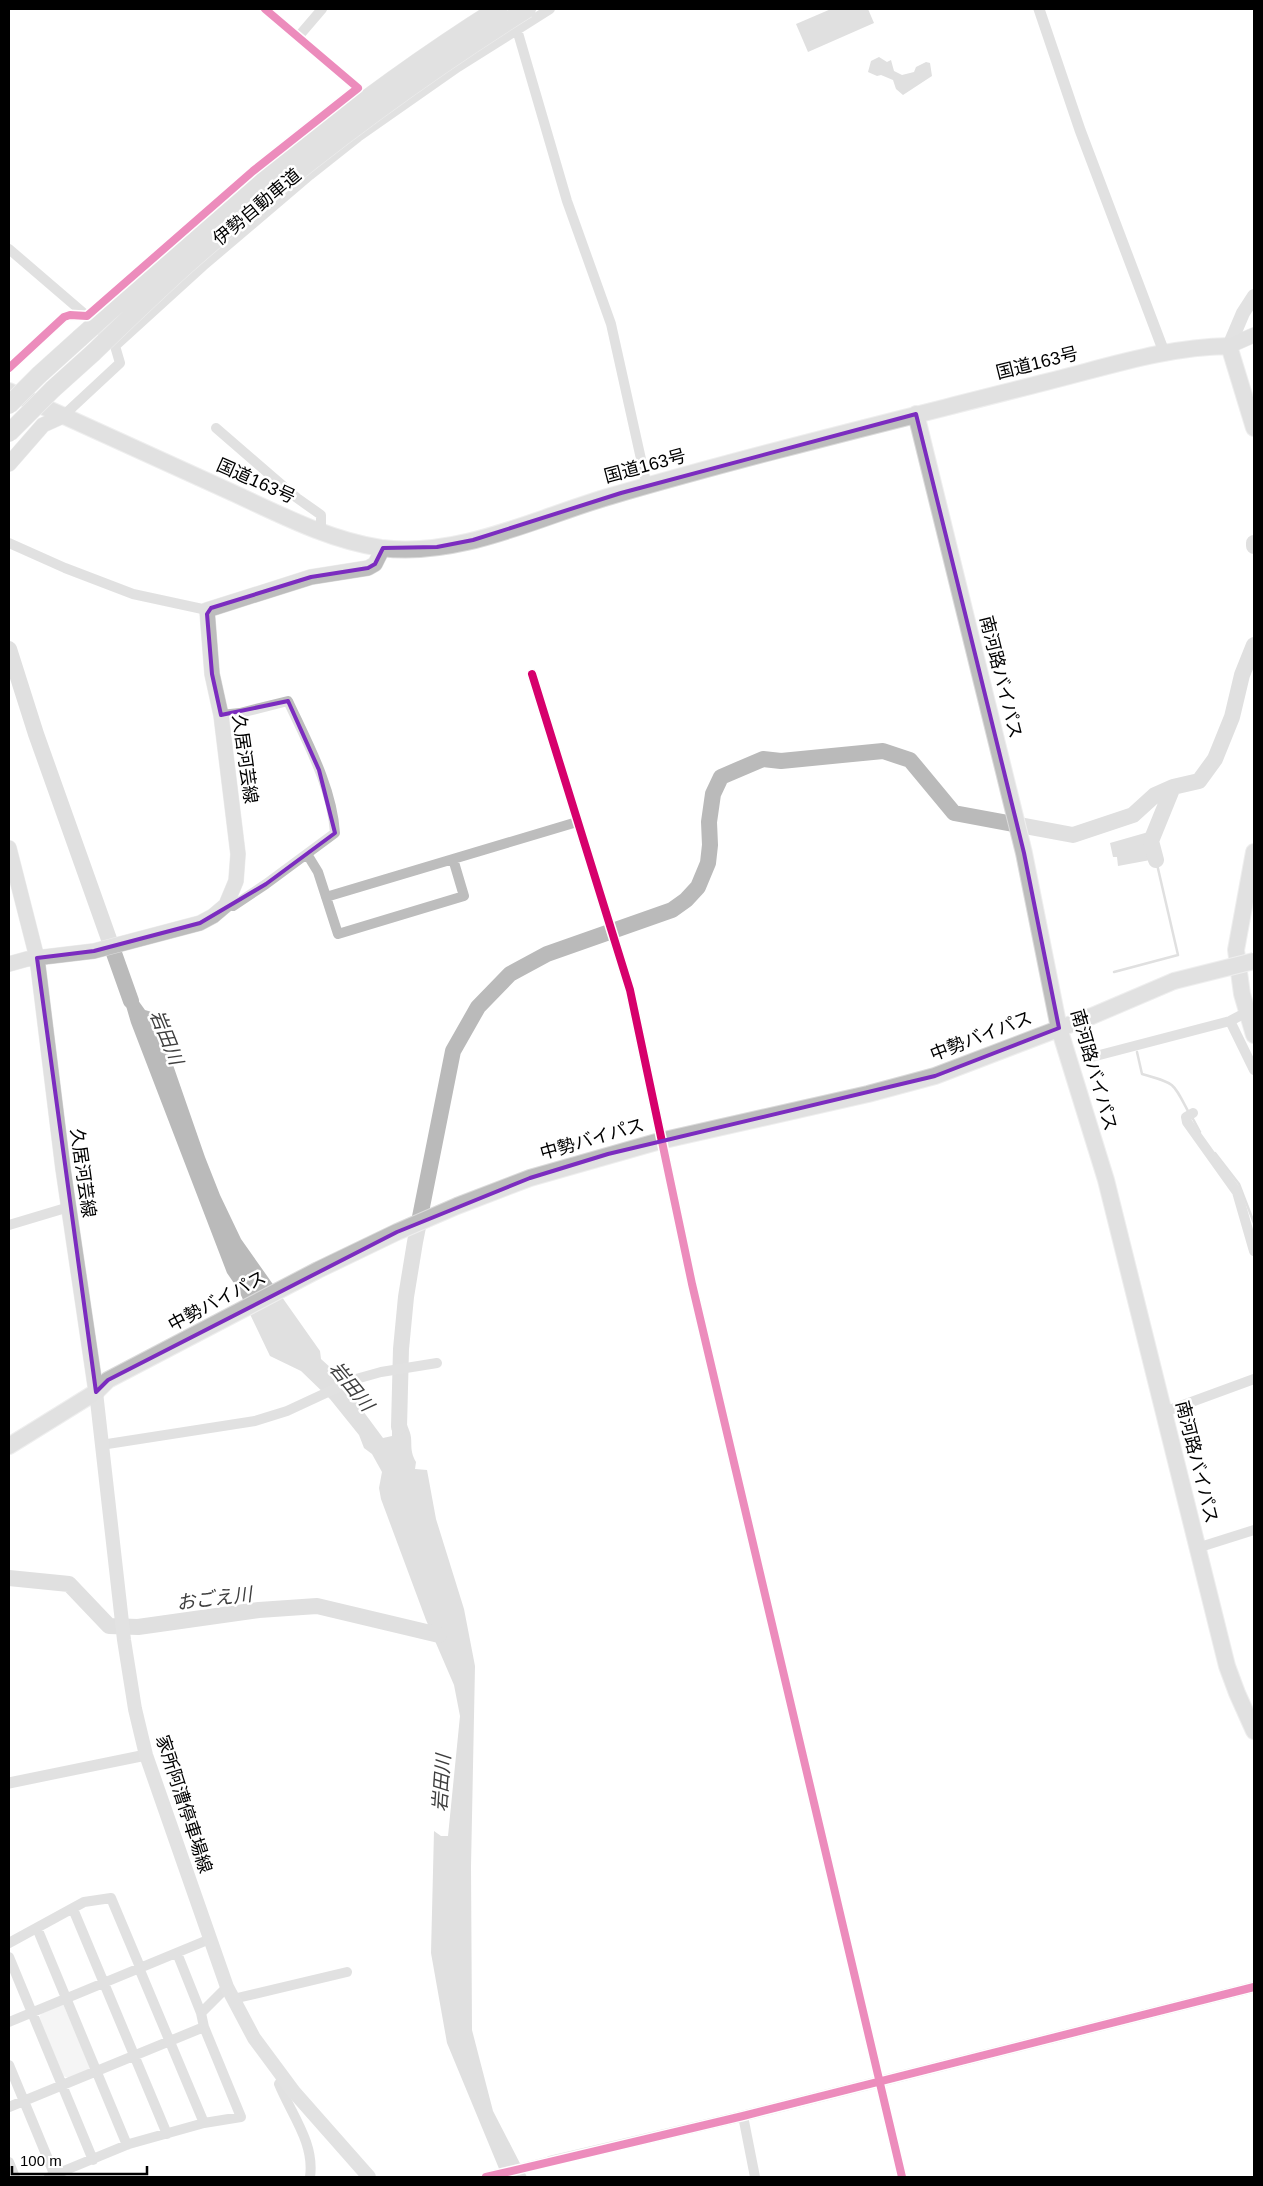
<svg xmlns="http://www.w3.org/2000/svg" width="1263" height="2186" font-family="Helvetica,'Noto Sans JP',sans-serif">
  <style>
    .green { fill: #e8e8e8 }
    .water { fill: #bababa }
    .lines { fill: none; stroke-linecap: round; stroke-linejoin: round }
    .stream { stroke: #bababa; stroke-width: 2.5 }
    .river { stroke: #bababa; stroke-width: 16 }
    .primary-casing { stroke: #dbdbdb; stroke-width: 16 }
    .trunk-casing { stroke: #dbdbdb; stroke-width: 18 }
    .motorway-casing { stroke: #dbdbdb; stroke-width: 19 }
    .minor { stroke: #bdbdbd; stroke-width: 10 }
    .tertiary { stroke: #bdbdbd; stroke-width: 11 }
    .secondary { stroke: #bfbfbf; stroke-width: 14 }
    .primary { stroke: #bdbdbd; stroke-width: 15 }
    .trunk { stroke: #bdbdbd; stroke-width: 16 }
    .motorway { stroke: #bdbdbd; stroke-width: 18 }
    .trunk-bridge-casing { stroke: #dbdbdb; stroke-width: 18; stroke-linecap: butt }
    .motorway-bridge-casing { stroke: #dbdbdb; stroke-width: 19; stroke-linecap: butt }
    .trunk-bridge { stroke: #bdbdbd; stroke-width: 16 }
    .motorway-bridge { stroke: #bdbdbd; stroke-width: 18 }
    .cycleway-casing { stroke: #fff; stroke-width: 11 }
    .cycleway { stroke: #d6006c; stroke-width: 8 }
    .marked { fill: none; stroke: #7b2cbf; stroke-width: 4; stroke-linejoin: round }
    .labels { text-anchor: middle; stroke-width: 5; stroke-linejoin: round; paint-order: stroke }
    .street-label { font-size: 18px; fill: #000; stroke: #fff }
    .water-label { font-size: 19px; font-style: italic; fill: #3e3e3e; stroke: #fff }
  </style>
  <rect width="100%" height="100%" fill="#fff"/>
  <path class="green" d="M63 2004 91 2069 69 2078 63 2076 39 2018 41 2014Z"/>
  <path class="water" d="M831 9H868L874 23 808 52 796 24Z
    M879 57 887 62 891 60 894 71 902 75 914 72 916 67 926 62 930 63 932 76 903 95 896 89 893 80 881 75 877 76 868 72 871 61Z
    M1155 818 1162 821 1157 844 1161 858 1118 866 1117 857H1113L1110 843 1152 831Z
    M115 968 145 1010 155 1013 205 1157 220 1195 241 1239 320 1351 321 1359 332 1369 383 1438 392 1436V1428L403 1398C404 1412 404 1417 409 1430 414 1442 408 1448 416 1462L415 1469 427 1470 436 1519 464 1609 475 1666 471 1867 472 2030 493 2111 527 2177H501L500 2171 447 2043 431 1953 434 1831 441 1836H448L460 1716 454 1685 426 1620 381 1499 379 1488 382 1472 372 1454 364 1448 359 1435 330 1399 301 1371 270 1356 238 1289 227 1273 131 1023Z"/>
  <g class="lines">
    <path class="stream" d="M1114 972 1178 955 1156 860
      M1137 1052 1142 1074C1176 1084 1172 1081 1189 1113
      M1192 1117 1200 1132
      M1215 1153 1239 1184 1254 1223"/>
    <path class="river" d="M1254 543V546
      M9 649 36 734 131 1001
      M1156 860 1151 841 1173 787 1199 781 1215 759 1232 717 1242 675 1254 645
      M399 1427 401 1349 406 1297 415 1242 453 1051 478 1007 510 974 547 954 672 910 686 900 698 887 708 863 710 845 709 822 713 794 721 777 763 759 781 761 883 751 910 760 954 813 1073 835 1133 815 1155 795 1173 787
      M9 1578 69 1584 109 1626 138 1627 259 1610 317 1606 439 1635"/>
    <g class="primary-casing">
      <path id="primary" d="M1229 346 1254 335
        M9 464 43 425 63 416
        M9 848 37 958 63 1169 96 1392
        M9 964 27 959 94 951 200 923 213 916 226 905 236 881 238 854 221 715 212 674 207 610 311 577 368 568 375 564 383 548"/>
    </g>
    <g class="trunk-casing">
      <path id="trunk" d="M9 391C83 424 157 459 231 492 279 514 328 540 381 548 460 558 538 517 611 496 755 454 901 419 1046 382 1107 367 1165 347 1229 346L1254 428
        M916 414 1024 853 1059 1028 1106 1180 1227 1666 1237 1693 1254 1731
        M1254 852 1236 950 1242 994 1254 1035
        M9 1446 96 1392 108 1380 318 1270 397 1232 457 1206 530 1178 660 1141 868 1094 935 1076 1092 1016 1174 981"/>
    </g>
    <g class="motorway-casing">
      <path id="motorway" d="M39 375 80 338
        M53 389 93 353"/>
    </g>
    <path class="minor" d="M511 9 567 201 611 324 647 486
      M298 37 322 9
      M9 249 87 316 115 346 120 363 63 416
      M115 346 203 266 310 175 358 137 458 67 550 9
      M9 368 64 317 70 315 87 316 253 171 358 88 265 9
      M216 428 297 498 321 515V531
      M9 543 65 568 133 594 207 610
      M532 674 630 990 692 1284 902 2177
      M221 715 240 713 288 701C307 742 332 787 335 833L266 884 233 906 226 905
      M307 854 318 872 338 934 464 896 453 859
      M326 897 577 822
      M1230 1021 1254 1070
      M1088 1058 1230 1021 1247 1012
      M1193 1113 1186 1117 1187 1122 1237 1192 1254 1251
      M9 1225 69 1207
      M1164 1412 1254 1379
      M101 1445 255 1421 287 1411 356 1379 381 1372 437 1363
      M1197 1548 1254 1530
      M73 1909 167 2134
      M37 1928 127 2145
      M9 1943 84 1902 111 1898 140 1967
      M177 1953 201 2013
      M9 1957 93 2160
      M139 1968 204 2123
      M233 1999 347 1972
      M9 2022 210 1939
      M9 2065 55 2176
      M283 2078 279 2084C291 2114 315 2143 310 2177
      M9 2107 204 2027
      M743 2116 755 2177
      M9 2162 15 2177
      M49 2177 129 2144 204 2123 241 2117 204 2027 201 2013 227 1987
      M486 2177 551 2161"/>
    <path class="tertiary" d="M1039 9 1080 130 1164 352
      M9 1783 146 1755
      M551 2161 743 2116 1254 1987"/>
    <path class="secondary" d="M1229 346 1243 313 1254 296
      M96 1392 124 1640 135 1709 146 1755 192 1887 227 1987 254 2038 294 2092 369 2177"/>
    <use href="#primary" class="primary"/>
    <use href="#trunk" class="trunk"/>
    <use href="#motorway" class="motorway"/>
    <g class="trunk-bridge-casing">
      <path id="trunk-bridge" d="M1174 981 1254 961"/>
    </g>
    <g class="motorway-bridge-casing">
      <path id="motorway-bridge" d="M80 338C212 219 348 103 498 9
        M93 353C123 324 153 295 184 267 291 172 406 85 527 9
        M9 405 39 375
        M9 433 53 389"/>
    </g>
    <use href="#trunk-bridge" class="trunk-bridge"/>
    <use href="#motorway-bridge" class="motorway-bridge"/>
    <g class="cycleway-casing">
      <path id="cycleway" d="M9 368 64 317 70 315 87 316 253 171 358 88 265 9
        M532 674 630 990 692 1284 902 2177
        M486 2177 743 2116 1254 1987"/>
    </g>
    <use href="#cycleway" class="cycleway"/>
  </g>
  <path d="M0 0H1263V2186H0ZM916 414 1024 853 1059 1028 935 1076 608 1154 530 1178 397 1232 108 1380 96 1392 37 958 94 951 200 923 266 884 335 833 319 770 288 701 221 715 212 674 207 614 211 608 311 577 368 568 375 564 383 548 437 547 473 540 621 493Z" fill="#fff" fill-opacity=".55" fill-rule="evenodd"/>
  <path class="marked" d="M916 414 1024 853 1059 1028 935 1076 608 1154 530 1178 397 1232 108 1380 96 1392 37 958 94 951 200 923 266 884 335 833 319 770 288 701 221 715 212 674 207 614 211 608 311 577 368 568 375 564 383 548 437 547 473 540 621 493Z"/>
  <g class="labels">
    <g class="street-label">
      <text transform="translate(257 207) rotate(-40)" y="6">伊勢自動車道</text>
      <text transform="translate(1037 363) rotate(-14)" y="6">国道163号</text>
      <text transform="translate(645 466) rotate(-15)" y="6">国道163号</text>
      <text transform="translate(256 481) rotate(24)" y="6">国道163号</text>
      <text transform="translate(1001 677) rotate(76)" y="6">南河路バイパス</text>
      <text transform="translate(245 759) rotate(82)" y="6">久居河芸線</text>
      <text transform="translate(981 1036) rotate(-21)" y="6">中勢バイパス</text>
      <text transform="translate(1094 1070) rotate(74)" y="6">南河路バイパス</text>
      <text transform="translate(592 1139) rotate(-16)" y="6">中勢バイパス</text>
      <text transform="translate(83 1173) rotate(82)" y="6">久居河芸線</text>
      <text transform="translate(217 1301) rotate(-28)" y="6">中勢バイパス</text>
      <text transform="translate(1197 1462) rotate(76)" y="6">南河路バイパス</text>
      <text transform="translate(184 1804) rotate(72)" y="6">家所阿漕停車場線</text>
    </g>
    <g class="water-label">
      <text transform="translate(167 1037) rotate(68)" y="7">岩田川</text>
      <text transform="translate(352 1386) rotate(51)" y="7">岩田川</text>
      <text transform="translate(214 1598) rotate(-7)" y="7">おごえ川</text>
      <text transform="translate(441 1783) rotate(-86)" y="7">岩田川</text>
    </g>
  </g>
  <rect width="1263" height="2186" fill="none" stroke="#000000" stroke-width="20"/>
  <path d="M12 2166v8h135v-8" fill="none" stroke="#000000" stroke-width="2.5"/>
  <text x="20" y="2166" font-size="15" fill="#000000" stroke="#ffffff" stroke-width="4" paint-order="stroke">100 m</text>
</svg>
